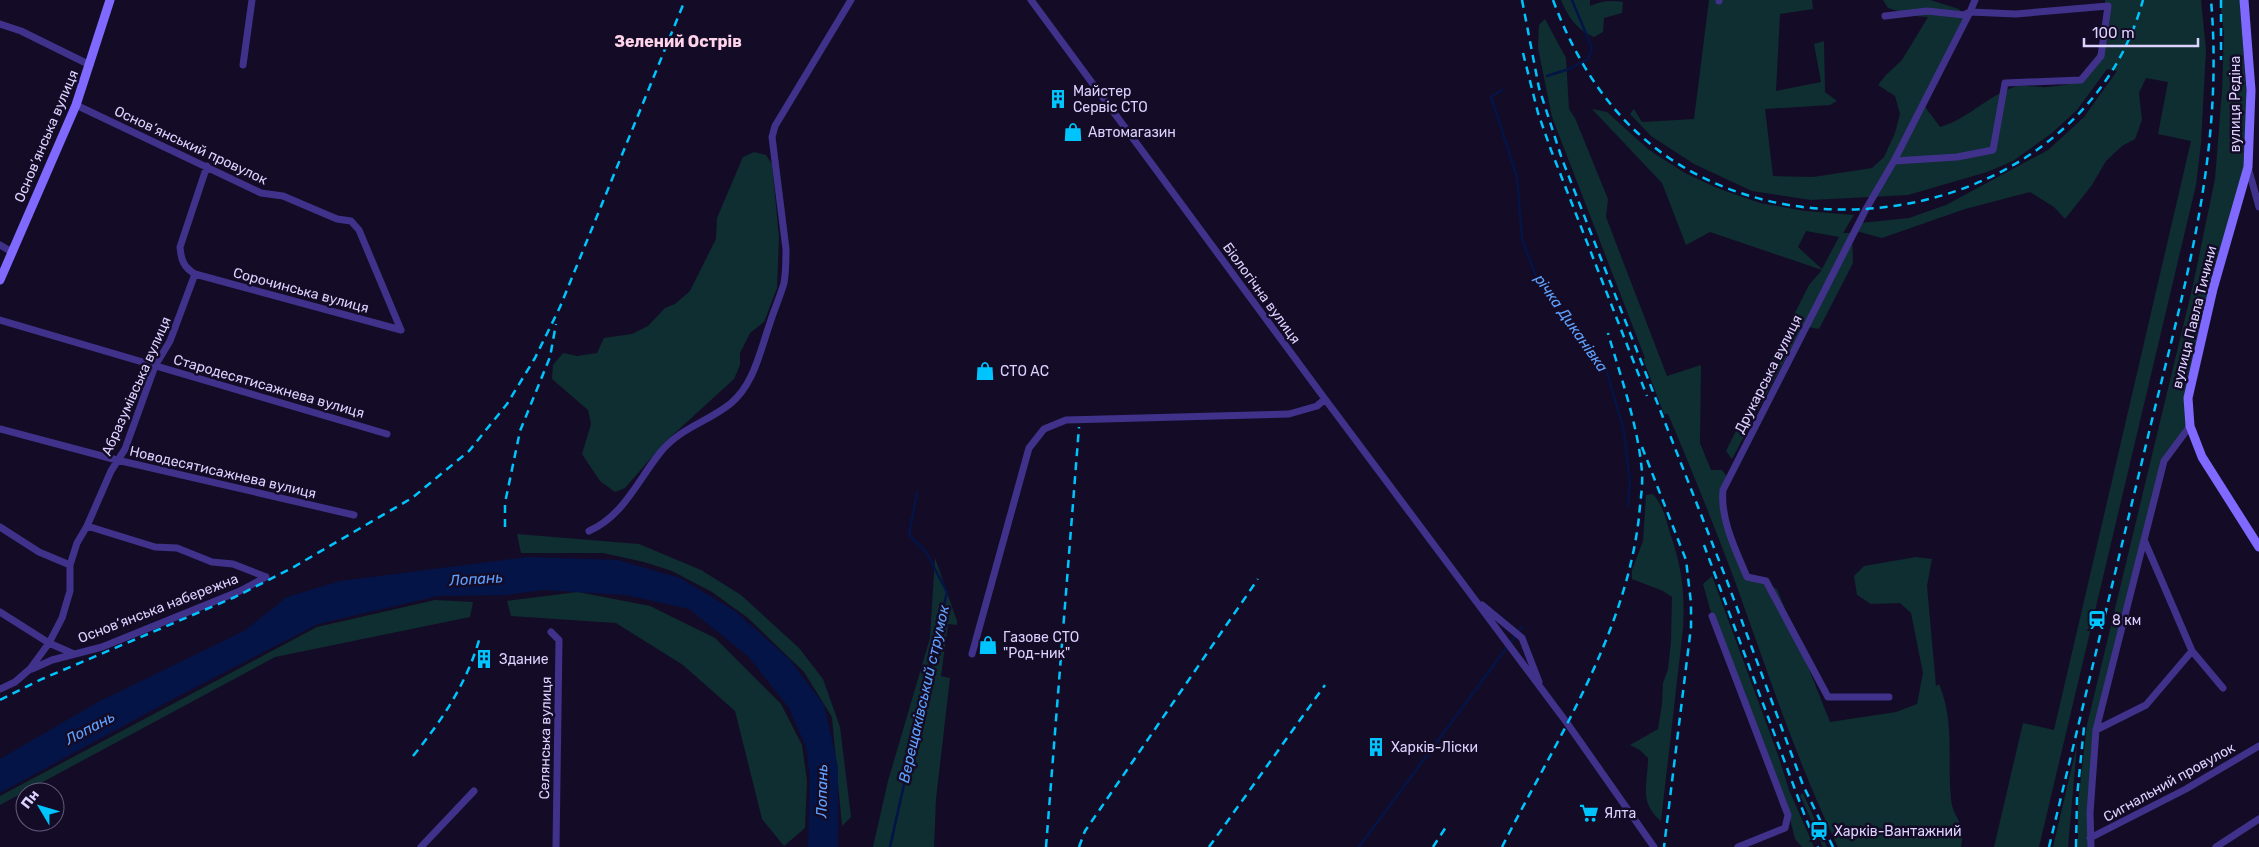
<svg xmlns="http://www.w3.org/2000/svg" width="2259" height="847" font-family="Rubik,sans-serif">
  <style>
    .green { fill: #0e2e31; fill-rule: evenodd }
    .water { fill: #041447 }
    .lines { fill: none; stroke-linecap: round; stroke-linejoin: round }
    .stream { stroke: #041447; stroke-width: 2.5 }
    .street { stroke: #40328b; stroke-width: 7 }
    .secondary { stroke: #7f69ff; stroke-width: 9 }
    .rail { stroke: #00c4fd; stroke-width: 2.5; stroke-dasharray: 8 6; stroke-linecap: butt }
    .labels { text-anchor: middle; stroke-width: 5; stroke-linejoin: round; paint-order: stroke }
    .poi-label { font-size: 14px; fill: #dcd2ff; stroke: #140c26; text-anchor: start }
    .street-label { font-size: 14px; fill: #dcd2ff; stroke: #140c26 }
    .water-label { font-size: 15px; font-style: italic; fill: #60a2ff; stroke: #140c26 }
    .quarter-label { font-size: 16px; font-weight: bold; fill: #ffd4ea; stroke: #140c26 }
  </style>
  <rect width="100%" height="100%" fill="#140c26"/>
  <path class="green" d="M1561 0H1590V6C1601 1 1611 0 1623 2L1622 13 1604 18 1603 32 1594 37C1576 29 1569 18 1561 0Z
    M1709 0H1812L1813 9 1780 14 1776 91 1821 82 1814 44 1824 41 1825 92 1837 101 1830 105 1765 109 1773 176 1813 177 1872 168 1884 157 1895 133 1900 114 1895 96 1878 85 1886 75 1902 60 1928 17 1915 16 1888 8 1883 0H1930L1959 9 1966 21 1923 104 1940 127C1968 119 1986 97 2014 87 2024 84 2038 88 2048 87 2057 86 2076 84 2082 79 2100 64 2107 22 2105 0H2201L2206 50 2201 143 2196 185 2039 847H1994L2023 723 2054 730 2191 141 2158 134 2168 82 2146 78 2139 93 2142 120 2135 139 2122 146 2106 161 2092 185 2065 219 2054 207 2030 192 1965 209 1882 238 1856 231 1861 223 1909 218 1946 205 2048 150 2084 117 2117 71 2107 69 2077 110 2052 133 2013 161 1987 172 1908 195 1811 200 1752 191 1694 164 1651 136 1630 114 1634 109 1642 122 1694 119Z
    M2220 0H2240L2247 105 2246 166 2188 398 2190 426 2164 461 2098 729 2091 847H2078V803L2087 725 2193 285 2215 179 2222 91 2224 34Z
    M1545 19 1566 58 1569 109 1575 118 1608 199 1606 217 1667 376 1701 365 1700 443 1711 470H1722L1728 478 1722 501 1747 577 1777 589 1830 722 1896 712 1917 704 1923 673 1911 613 1900 603 1871 604 1857 595 1854 576 1864 566 1916 557 1932 559 1927 586 1936 686 1939 684C1955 722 1947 759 1951 799 1953 820 1966 819 1961 847H1838C1797 762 1768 673 1736 584 1715 527 1692 471 1668 414H1664L1643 359 1645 358 1552 117 1538 48 1539 25Z
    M1592 109 1607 112 1649 150 1685 173 1717 188 1760 203 1805 211 1854 215 1843 233H1852L1853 263 1819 329 1803 326 1732 459 1726 451 1809 285 1822 270 1710 232 1686 245 1662 183ZM1806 231 1839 237 1822 269 1798 247Z
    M754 152 766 155 772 164 779 237 777 288 764 322 750 333 740 353V365L734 379 665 442 625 488 615 492 600 481 582 454 591 424 588 410 552 379 553 365 563 353 577 356 597 353 604 338 632 334 648 326 665 308 675 304 690 291 716 239 717 218 743 157Z
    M1653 494C1663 506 1666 518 1670 533 1682 568 1685 591 1683 629L1661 821C1638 802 1648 784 1648 758L1640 750 1630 745 1658 729 1662 704 1663 683 1668 669 1671 641 1672 597 1663 591 1632 579V570L1643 541 1646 495Z
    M517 534 639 544 701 570 741 595 799 648 823 679 840 727 851 817 842 826 832 717 804 672 748 618 712 592 672 571 644 562 603 553H521Z
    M935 558 957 621V625L948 624 941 676 950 678 936 799 934 847H873L888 781 930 638Z
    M1712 576 1778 755 1789 790 1814 847H1802L1795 839 1789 815 1712 616 1703 584Z
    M578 592 650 606 715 638 781 704 802 745 807 781 805 828 784 846 762 819 735 711 683 665 616 623 511 616 507 601Z
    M435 600 473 602 470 617 275 657 0 805V796L317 627Z
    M2077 745 2068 847H2053Z
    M1803 793 1827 847H1823L1800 795Z"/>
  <path class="water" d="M528 557 618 560 680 578 735 611 790 660 824 705 838 767V847H808L810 778 806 747 789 708 748 656 689 609 626 595 543 590 507 595 438 596 318 624 173 699 0 793V759L98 702 244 631 287 597 340 581Z"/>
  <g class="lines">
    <path class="stream" d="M1547 76 1569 69 1588 59 1592 48 1572 0
      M1502 90 1491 97 1517 177 1522 239 1538 282 1573 331 1606 369 1624 431 1630 482 1628 506
      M890 847 947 592 926 552 909 535 917 493
      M1359 847 1522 627"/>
    <path class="street" d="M1031 0 1325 399 1567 723 1654 847
      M1719 1V0
      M1885 16 1927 11 1964 15 1970 12 2016 14 2108 6 2101 56 2081 80 2005 83 1993 150 1957 157 1894 161
      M0 24 21 31 90 65
      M243 65 252 0
      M76 105 261 193 283 196 337 219 351 221 359 230 401 330
      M2248 167 2259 207
      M0 245 12 252
      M195 274 401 330
      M0 320 387 434
      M0 429 117 460 354 515
      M87 526 155 547 177 548 212 562 233 564 266 577
      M0 527 39 552 70 565
      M589 531C623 516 637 482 659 454 679 428 706 423 730 404 754 385 760 351 770 323 774 310 780 297 784 283 786 272 786 261 786 249L772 137 775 126 851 0
      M2145 542 2192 651 2223 688
      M1482 605 1522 638 1539 682
      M0 612 49 643 74 654
      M1712 616 1788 815 1785 828 1738 847
      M551 632 559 640 556 847
      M972 654 1029 448 1044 429 1066 420 1289 414 1317 406 1325 399
      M32 669 52 660 102 647 240 591 266 577
      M0 689 15 682 30 669 49 643 62 618 70 591V565L77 543 87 526 111 471 125 449 155 366 170 341 195 274C183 267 181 259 180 247L207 166
      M1889 697H1828L1766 581 1747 577C1736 551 1720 519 1723 490L1866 209 1894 161 1970 12 1975 0
      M2096 730 2146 705 2192 651
      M2090 838 2186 789 2259 746
      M421 847 474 791
      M2091 847 2090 813 2096 730 2164 461 2190 426
      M2216 847 2259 819"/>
    <path class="secondary" d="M2244 0 2251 90 2248 167 2213 289 2188 398 2190 426 2202 457 2259 547
      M0 280 76 105 110 0"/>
    <path class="rail" d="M1522 0 1539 88 1562 159 1727 581 1803 785 1833 847
      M1553 0C1577 64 1612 119 1669 158 1831 267 2089 198 2143 0
      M2221 0V60
      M1523 53 1538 113 1551 150 1647 396
      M1642 447 1686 560 1691 603V627L1664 847
      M505 527V503L520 431 550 357 556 324
      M1704 545 1806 819 1818 847
      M0 700 42 679 235 597 292 568 412 498 469 451 507 404 535 358 560 307 685 0
      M413 756C443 719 467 683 480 637
      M1046 847 1079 427
      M1079 847 1085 831 1258 579
      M1209 847 1325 685
      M1433 847 1446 827
      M1502 847C1555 742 1625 637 1639 517 1640 502 1643 487 1642 472 1638 425 1621 378 1608 333
      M2049 847C2083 706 2117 565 2151 424 2186 281 2224 150 2211 0
      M2076 847 2077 797 2084 727"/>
  </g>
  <defs>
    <g id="building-bare" transform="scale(1.5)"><path d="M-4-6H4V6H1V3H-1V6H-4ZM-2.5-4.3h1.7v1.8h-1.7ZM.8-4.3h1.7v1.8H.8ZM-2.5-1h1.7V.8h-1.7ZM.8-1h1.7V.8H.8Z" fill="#00c4fd" stroke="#140c26" stroke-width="2.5" paint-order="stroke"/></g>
    <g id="shop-bare" transform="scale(1.5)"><path d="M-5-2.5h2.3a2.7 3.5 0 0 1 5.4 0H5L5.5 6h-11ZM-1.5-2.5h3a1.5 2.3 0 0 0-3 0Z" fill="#00c4fd" stroke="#140c26" stroke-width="2.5" paint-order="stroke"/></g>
    <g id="station-bare" transform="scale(1.5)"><path d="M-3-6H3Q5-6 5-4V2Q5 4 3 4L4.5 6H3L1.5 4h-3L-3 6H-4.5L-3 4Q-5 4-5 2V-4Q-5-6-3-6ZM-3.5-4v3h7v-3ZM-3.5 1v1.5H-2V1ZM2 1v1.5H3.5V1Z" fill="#00c4fd" stroke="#140c26" stroke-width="2.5" paint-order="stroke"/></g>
    <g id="supermarket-bare" transform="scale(1.5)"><path d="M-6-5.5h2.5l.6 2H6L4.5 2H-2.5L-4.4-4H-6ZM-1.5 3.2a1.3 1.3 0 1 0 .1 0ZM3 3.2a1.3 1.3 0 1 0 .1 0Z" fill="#00c4fd" stroke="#140c26" stroke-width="2.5" paint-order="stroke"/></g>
  </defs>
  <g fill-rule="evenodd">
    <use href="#building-bare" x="1058" y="99"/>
    <use href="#shop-bare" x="1073" y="132"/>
    <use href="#shop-bare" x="985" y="371"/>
    <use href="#station-bare" x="2097" y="620"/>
    <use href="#shop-bare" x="988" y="645"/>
    <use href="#building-bare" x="484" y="659"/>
    <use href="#building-bare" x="1376" y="747"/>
    <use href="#supermarket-bare" x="1589" y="813"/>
    <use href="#station-bare" x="1819" y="831"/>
  </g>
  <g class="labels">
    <g class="poi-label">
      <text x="1073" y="96">Майстер<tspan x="1073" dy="16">Сервіс СТО</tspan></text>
      <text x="1088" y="137">Автомагазин</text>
      <text x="1000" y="376">СТО АС</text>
      <text x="2112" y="625">8 км</text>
      <text x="1003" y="642">Газове СТО<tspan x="1003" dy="16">"Род-ник"</tspan></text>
      <text x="499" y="664">Здание</text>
      <text x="1391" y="752">Харків-Ліски</text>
      <text x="1604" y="818">Ялта</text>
      <text x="1834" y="836">Харків-Вантажний</text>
    </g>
    <g class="street-label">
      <text transform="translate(2235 104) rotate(-90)" y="5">вулиця Рєдіна</text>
      <text transform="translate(46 136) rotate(-67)" y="5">Основ’янська вулиця</text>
      <text transform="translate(191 145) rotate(25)" y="5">Основ’янський провулок</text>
      <text transform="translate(301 290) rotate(15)" y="5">Сорочинська вулиця</text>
      <text transform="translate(1262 293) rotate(54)" y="5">Біологічна вулиця</text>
      <text transform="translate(2194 317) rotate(-76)" y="5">вулиця Павла Тичини</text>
      <text transform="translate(1768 374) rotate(-63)" y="5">Друкарська вулиця</text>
      <text transform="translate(136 386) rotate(-66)" y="5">Абразумівська вулиця</text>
      <text transform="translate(269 386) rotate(16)" y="5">Стародесятисажнева вулиця</text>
      <text transform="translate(223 472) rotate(13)" y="5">Новодесятисажнева вулиця</text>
      <text transform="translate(158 608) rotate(-21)" y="5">Основ’янська набережна</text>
      <text transform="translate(545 738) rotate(-89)" y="5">Селянська вулиця</text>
      <text transform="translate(2169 782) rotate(-29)" y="5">Сигнальний провулок</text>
    </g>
    <g class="water-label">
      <text transform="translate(1571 323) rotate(55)" y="5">річка Диканівка</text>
      <text transform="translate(476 579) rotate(-4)" y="5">Лопань</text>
      <text transform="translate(924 694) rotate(-77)" y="5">Верещаківський струмок</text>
      <text transform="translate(90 728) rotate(-28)" y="5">Лопань</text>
      <text transform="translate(822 791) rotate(-89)" y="5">Лопань</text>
    </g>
    <g class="quarter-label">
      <text x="678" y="47">Зелений Острів</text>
    </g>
  </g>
  <g transform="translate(40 807) rotate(308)"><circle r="24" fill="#140c26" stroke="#645b7d"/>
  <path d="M0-4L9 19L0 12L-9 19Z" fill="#00c4fd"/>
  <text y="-8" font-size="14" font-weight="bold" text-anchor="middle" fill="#dcd2ff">Пн</text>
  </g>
  <path d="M2084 38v8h114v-8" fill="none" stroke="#dcd2ff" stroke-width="2.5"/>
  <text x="2092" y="38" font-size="15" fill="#dcd2ff" stroke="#140c26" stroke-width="4" paint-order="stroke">100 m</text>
</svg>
